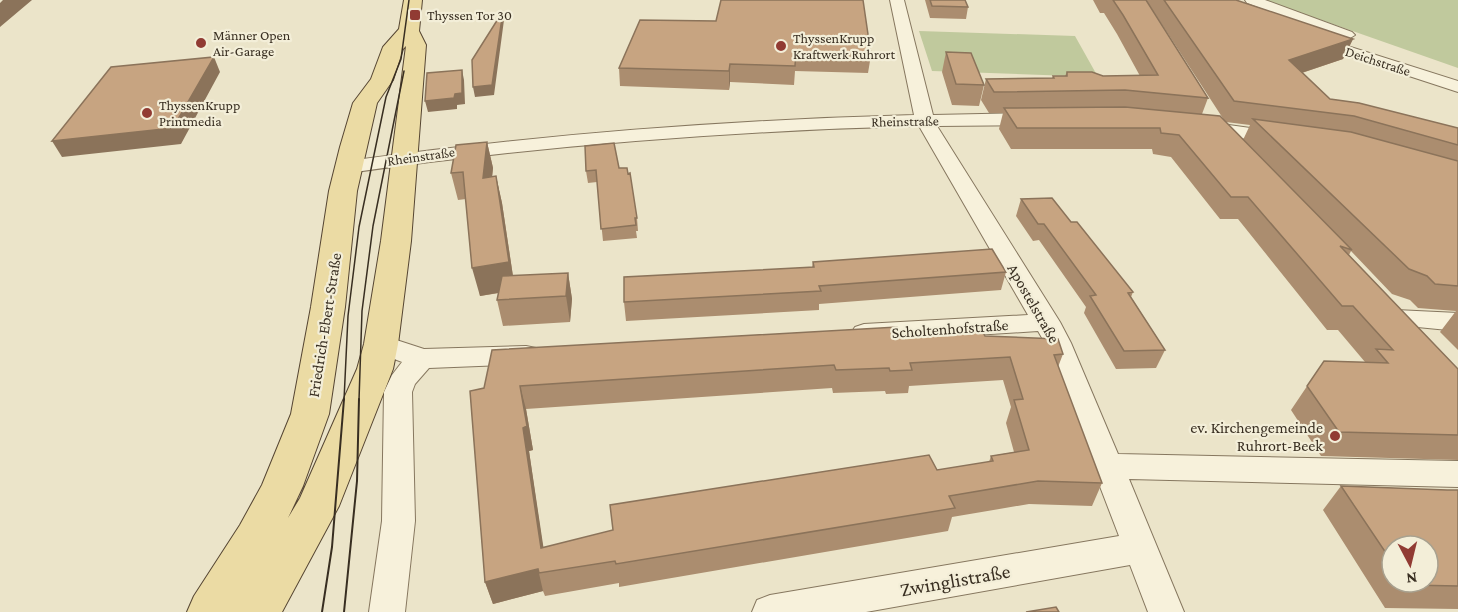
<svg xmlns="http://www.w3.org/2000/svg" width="1458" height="612" font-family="'Crimson Pro',serif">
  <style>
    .green { fill: #c0c99d }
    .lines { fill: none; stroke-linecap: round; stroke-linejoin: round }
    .minor-casing { stroke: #86775f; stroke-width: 2 }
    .major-casing { stroke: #554532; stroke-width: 2 }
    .minor { fill: #f7f1db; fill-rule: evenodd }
    .major { fill: #ebdba4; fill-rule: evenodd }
    .tram-far1 { stroke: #382e21; stroke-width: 1.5 }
    .tram { stroke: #382e21; stroke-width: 2 }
    .wall { fill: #ab8d6f; fill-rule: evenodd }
    .shaded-wall { fill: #8b735a }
    .building { fill: #c7a481; stroke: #8b735a; stroke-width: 1.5; fill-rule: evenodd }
    .poi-dot { fill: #913b33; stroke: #f3eed8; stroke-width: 2 }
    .labels { text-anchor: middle; stroke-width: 4.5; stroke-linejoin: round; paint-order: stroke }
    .far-poi-label { font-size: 14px; fill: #382e21; stroke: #f3eed8; text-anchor: start }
    .far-street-label { font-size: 14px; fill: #382e21; stroke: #f3eed8 }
    .street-label { font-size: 16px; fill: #382e21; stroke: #f3eed8 }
    .poi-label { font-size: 16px; fill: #382e21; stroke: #f3eed8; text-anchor: end }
    .near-street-label { font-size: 20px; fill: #382e21; stroke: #f3eed8 }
  </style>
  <rect width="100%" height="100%" fill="#ebe4c9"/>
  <path class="green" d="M1264 0H1458V68Z
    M919 31 1075 36 1098 77 932 71Z"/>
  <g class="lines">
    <g class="minor-casing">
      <path id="minor" d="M890 0H904L933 115 1035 113 1042 115 1044 119 1042 123 1035 125 937 126 1060 322 1071 343 1118 454 1458 461V487L1129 479 1184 612H1148L1130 565 866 612H752L757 600 770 595 1119 536 1045 343 1038 331 864 342 855 339 851 333 855 327 864 324 1028 315 919 126C727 131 538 146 348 173L341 171 338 167 341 163 348 161C536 135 725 120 914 115Z
        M1245 0H1265L1352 32 1355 35 1347 40 1342 38 1247 3Z
        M1316 36 1458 81V92L1311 44 1308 41 1311 38Z
        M1200 121 1280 132 1287 134 1290 138 1287 142 1280 144 1193 131 1191 127 1193 123Z
        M1396 310 1458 313V331L1387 324 1383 318 1387 312Z
        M381 335 424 349 526 346 536 348 540 355 536 362 526 364 429 368 415 384 412 392 415 521 405 612H369L382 521 384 392 392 375 402 362 371 350 368 344 371 338Z"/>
    </g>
    <g class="major-casing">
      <path id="major" d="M404 0H422L419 31 426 45 411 241 398 344 393 369 339 506 282 612H187L194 596 240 525 262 485 291 414 311 307 329 191 340 147 353 103 371 79 383 47 399 29ZM406 46 381 241 364 344 357 369 300 498 288 518 303 486 329 414 345 307 357 191 377 103 393 80 403 49Z"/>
    </g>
    <use href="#minor" class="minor"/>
    <use href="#major" class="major"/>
    <path class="tram-far1" d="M344 400 348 316 359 227 386 97 401 59 409 0
      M359 400 362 311 373 226 404 71"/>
    <path class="tram" d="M322 612 332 547 344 399
      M344 612 357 481 359 399"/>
  </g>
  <path class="wall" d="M925 0H965L968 7 966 19 930 18Z
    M1093 0H1146L1208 98 1202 114 1224 120 1146 0H1236L1353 39 1343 59 1302 73 1330 99 1458 128V350L1440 332 1456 311 1418 308 1410 300 1392 294 1351 251 1349 255 1458 369V460L1321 456 1291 410 1324 361 1365 362 1338 330H1327L1238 219H1220L1171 157 1153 154 1152 149H1011L999 129 1003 113H989L981 100 986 79 1052 78 1053 76H1065L1067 72 1103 76H1140L1117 34 1104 13H1100ZM1226 122 1250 125 1243 140Z
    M716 21 871 55 868 73 795 71 794 85 730 82 729 90 620 86 619 68Z
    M946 52 984 85 979 106 952 105 942 72Z
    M487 142 493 168 492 177 496 176 502 203 513 276 568 273 572 299 570 322 503 326 497 300 499 293 480 296 466 199 458 200 451 173Z
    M619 168 637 218 638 231H636L637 238 603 241 597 182 588 183 586 171Z
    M1021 199 1071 222 1133 292 1131 297 1165 350 1156 368 1116 369 1084 313 1086 307 1039 240 1033 241 1016 216Z
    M813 262 1006 272 1001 290 819 304V310L626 321 624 302 812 267Z
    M899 333 985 336 1063 354 1058 367 1102 483 1092 506 1029 504 952 517 948 531 619 587V583L545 596 543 591 493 604 485 582 470 391ZM1003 380 1011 407 1006 423 1014 452 991 456 989 462 937 470 543 548 529 451 533 450 526 409 832 388 833 393 885 391 886 394 908 393 909 386Z
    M1341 486 1447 490H1458V609L1385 608 1323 510ZM1392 546 1428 582H1392Z"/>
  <path class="shaded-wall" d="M3 0H32L0 27V3Z
    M503 11 504 20 494 95 475 97 473 87Z
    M1353 39 1343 59 1280 80 1289 60Z
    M214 57 220 72 181 144 62 157 52 141Z
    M730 64V82L729 90V71Z
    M462 70 464 80 465 104 457 105V109L428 112 425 101 455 94Z
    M487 142 493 168 489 205 483 178Z
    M496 176 502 203 515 290 480 296 472 268Z
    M568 273 572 299 570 322 566 296Z
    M520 386 526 409 533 450 529 451 547 571 541 548 523 428Z
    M538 569 543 591 493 604 485 582Z"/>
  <path class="building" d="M721 0H863L871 55 796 52 795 66 730 64 729 71 619 68 640 20 716 21Z
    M930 0H965L968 7 932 6Z
    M1113 0H1146L1208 98 1125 90 994 92 986 79 1054 78 1053 76H1067V72H1092L1103 76 1158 75 1123 15Z
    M1164 0H1236L1353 39 1289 60 1330 99 1359 103 1458 128V145L1354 116 1234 101Z
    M503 11 492 85 473 87 472 60Z
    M946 52 971 53 984 85 956 84Z
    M214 57 173 128 52 141 111 67Z
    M462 70V93L455 94 454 98 425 101 427 73Z
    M1125 107 1220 116 1352 250 1340 246 1458 369V435L1339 432 1307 386 1324 361 1388 363 1376 349 1393 350 1353 306H1342L1248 197H1231L1179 135 1161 133 1160 128H1017L1004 108Z
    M1253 119 1351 132 1458 161V286L1435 284 1427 276 1409 269Z
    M487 142 483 178 496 176 509 262 472 268 463 172 451 173 456 145Z
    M614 143 619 168H627L628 174 630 173 637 218H635L636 225 601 229 596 170 586 171 585 146Z
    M1052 198 1071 222H1077L1133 292 1128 293 1165 350 1124 351 1090 296 1096 295 1044 224H1038L1021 199Z
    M992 249 1006 272 819 286 821 291 624 302V277L814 267 813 262Z
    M568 273 566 296 497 300 502 276Z
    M897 327 899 333 981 329 985 336 1058 339 1063 354 1054 355 1102 483 1038 481 949 496 955 508 616 564 615 561 539 573 538 569 485 582 470 391 484 388 492 350ZM1010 357 1023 399 1014 400 1029 450 991 456 993 461 937 470 929 455 610 505 613 530 541 548 523 428 527 426 520 386 834 365 836 370 889 368 890 371 912 370 910 363Z
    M1341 486 1447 490H1458V586L1408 585 1406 582H1428V546H1392V562Z
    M1056 607 1059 612H1026Z"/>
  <g class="poi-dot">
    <rect x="409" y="9" width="12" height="12" rx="3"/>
    <circle cx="201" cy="43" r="6"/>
    <circle cx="781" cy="46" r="6"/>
    <circle cx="147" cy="113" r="6"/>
    <circle cx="1335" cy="436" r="6"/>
  </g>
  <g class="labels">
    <g class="far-poi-label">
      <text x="427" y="20">Thyssen Tor 30</text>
      <text x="213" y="40">Männer Open<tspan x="213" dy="16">Air-Garage</tspan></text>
      <text x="793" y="43">ThyssenKrupp<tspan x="793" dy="16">Kraftwerk Ruhrort</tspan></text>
      <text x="159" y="110">ThyssenKrupp<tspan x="159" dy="16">Printmedia</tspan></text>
    </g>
    <g class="far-street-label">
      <text transform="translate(1378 61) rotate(18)" y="5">Deichstraße</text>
      <text transform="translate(905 121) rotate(-1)" y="5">Rheinstraße</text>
      <text transform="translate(421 156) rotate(-8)" y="5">Rheinstraße</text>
    </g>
    <g class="street-label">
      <text transform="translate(1034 303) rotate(60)" y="6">Apostelstraße</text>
      <text transform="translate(324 325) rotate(-81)" y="6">Friedrich-Ebert-Straße</text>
      <text transform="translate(950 328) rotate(-4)" y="6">Scholtenhofstraße</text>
    </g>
    <g class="poi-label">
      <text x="1323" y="433">ev. Kirchengemeinde<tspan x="1323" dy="18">Ruhrort-Beek</tspan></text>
    </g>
    <g class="near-street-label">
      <text transform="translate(955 580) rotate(-10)" y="7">Zwinglistraße</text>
    </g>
  </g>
  <g transform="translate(1410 564) rotate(173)"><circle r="28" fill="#f3eed8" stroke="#a8a18f" stroke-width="1.5"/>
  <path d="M0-4.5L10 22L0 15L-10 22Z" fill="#913b33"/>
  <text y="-9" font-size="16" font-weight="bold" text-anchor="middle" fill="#382e21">N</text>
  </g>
</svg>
